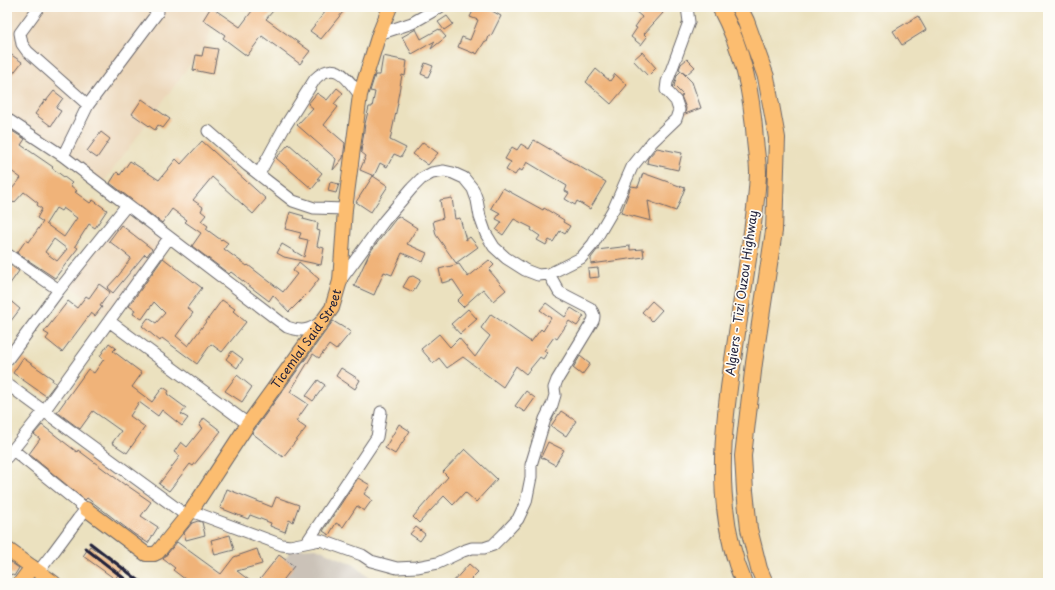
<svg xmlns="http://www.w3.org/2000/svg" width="1055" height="590" font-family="'Playpen Sans',sans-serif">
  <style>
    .built { fill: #ecd7ba }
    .industrial { fill: #cbc2b8 }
    .building { fill: #f0b379; fill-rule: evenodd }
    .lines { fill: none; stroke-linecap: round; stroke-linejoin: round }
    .minor-casing { stroke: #686569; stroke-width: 13 }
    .major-casing { stroke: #686569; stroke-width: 16 }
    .highway-casing { stroke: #686569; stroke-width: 18 }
    .minor { stroke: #fff; stroke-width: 11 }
    .major { stroke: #fcbd6f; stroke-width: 14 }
    .highway { stroke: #fcbd6f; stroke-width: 16 }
    .rail { stroke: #22223b; stroke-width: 3 }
    .minor-bridge-casing { stroke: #686569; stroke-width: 13; stroke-linecap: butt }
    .minor-bridge { stroke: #fff; stroke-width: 11 }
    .labels { text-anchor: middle; stroke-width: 3.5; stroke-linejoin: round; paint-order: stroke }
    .street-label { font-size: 12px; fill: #22223b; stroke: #fdfcf7 }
  </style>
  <rect width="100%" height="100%" fill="#fdfcf7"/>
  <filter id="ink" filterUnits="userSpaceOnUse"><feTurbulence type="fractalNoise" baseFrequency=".025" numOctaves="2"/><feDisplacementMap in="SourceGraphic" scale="8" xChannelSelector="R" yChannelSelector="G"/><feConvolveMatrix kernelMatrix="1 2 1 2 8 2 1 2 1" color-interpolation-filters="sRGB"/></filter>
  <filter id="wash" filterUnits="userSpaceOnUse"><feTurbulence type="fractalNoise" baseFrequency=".012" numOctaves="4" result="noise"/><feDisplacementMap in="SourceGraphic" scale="16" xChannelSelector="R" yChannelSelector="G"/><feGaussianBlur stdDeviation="0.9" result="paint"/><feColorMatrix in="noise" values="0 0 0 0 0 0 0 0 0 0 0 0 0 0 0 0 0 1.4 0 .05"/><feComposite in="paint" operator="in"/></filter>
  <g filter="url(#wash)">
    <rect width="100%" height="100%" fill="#ebe1bf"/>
    <path class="built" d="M7 7H216L208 40 103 183 7 113Z
      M124 212 167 243 110 319 69 284Z"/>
    <path class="industrial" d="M316 548 355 565 369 578 371 583H263L293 549Z"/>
    <g id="blocks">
      <path class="building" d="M211 7 240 27 255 7H268L273 11 266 19 310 51 300 64 262 36 247 56 223 38 225 35 203 20Z
        M329 7H347L321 39 310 31Z
        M475 7H485L501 16 491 36H489L487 42 485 41 477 54 474 52 473 53 458 47 462 37 470 40 478 20 470 17Z
        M639 7H658L663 13 644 34 647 37 641 45 631 37 637 28 635 27 642 17 635 11Z
        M447 16 453 24 444 30 438 22Z
        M918 16 926 30 902 45 893 31Z
        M416 29 421 39 439 29 446 37 431 49 435 41 412 54 402 37Z
        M204 47 218 49 213 74 193 70 196 55 202 56Z
        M7 52 22 62 12 75 7 72Z
        M642 52 656 68 648 76 633 60Z
        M383 56 407 61 405 76 402 75 397 103H398L390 140 406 148 401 157 394 154 387 167 380 163 374 176 360 170 366 156 361 152 365 124 369 107H372L375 92 370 91 375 75H380Z
        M687 59 695 67 686 75 679 69 681 64Z
        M425 63 433 66 428 77 421 74Z
        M596 69 610 81 615 74 627 85 611 104 586 82Z
        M681 71 692 82 701 108 685 114 686 108 681 96 683 95 674 86 677 75Z
        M337 88 343 93 334 104 338 107 324 125 345 143 343 158 333 170 336 159 297 125 313 108 308 104 317 93 327 100Z
        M54 91 63 98 56 108 61 111 51 126 35 114 45 100 46 101Z
        M142 99 170 119 163 128 158 125 155 130 132 114Z
        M12 131 25 139 21 145 53 167 52 168 72 183 70 185 77 191 75 192 90 203 93 200 107 210 95 228 89 224 75 246 78 248 55 278 17 253 26 240 29 242 43 222 37 218 42 209 37 205 38 203 24 192 14 203 7 197V195L21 178 7 168V139ZM56 208 61 211 63 208 77 218 64 237 46 224ZM54 239 67 249 57 261 45 252Z
        M101 132 110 139 97 158 87 151Z
        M534 140 606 182 590 209 577 201 575 205 565 199 569 193 565 191 567 186 527 162 522 171 519 169 515 175 506 170 511 162 505 159 512 147 517 150 521 144 529 149Z
        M202 141 266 199 253 214 212 177 193 200 203 207 201 211 206 215 201 221 208 226 206 229 221 240 222 239 228 243 224 249 247 266 248 265 283 292 297 274 293 271 299 262 319 279 308 293 289 312 273 295 269 301 231 272 229 274 192 246 201 233 185 222 187 220 172 209 162 223 110 183 117 172 120 175 130 161 159 180 176 159 181 164Z
        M423 142 438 153 428 165 413 154Z
        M289 144 322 173 317 179H320L312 189 276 158Z
        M657 148 682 153 678 170 647 163 648 158Z
        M643 173 685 188 676 211 648 201 651 221 621 213 631 186 638 187Z
        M373 176 388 186 371 212 356 202Z
        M330 182 339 184 336 193 328 191Z
        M503 188 543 210 544 208 564 220 563 222 570 226 565 234 560 231 553 242 549 240 546 245 537 240 540 236 531 230 532 228 514 219 503 235 496 230 502 222 496 219 500 213 491 208Z
        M452 198 455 219 460 218 466 240 470 237 478 247 456 263 436 235 433 221 443 218 440 200Z
        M290 212 304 216 303 219 318 223 317 230 320 231 317 246 324 248 321 265 284 257 277 253 282 244 304 257 308 240 299 238 301 233 285 229Z
        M398 216 417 228 407 244 427 253 423 262 402 253 392 275 384 272 374 295 354 286 370 252Z
        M121 225 152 249 147 256 145 254 113 293 107 288 119 275 131 258 109 241Z
        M630 246V250L643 249 644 257 591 264V258L597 250Z
        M163 258 202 288 187 308 193 313 176 336 188 346 222 300 235 309 233 311 246 322 222 352 211 344 197 364 162 338 160 341 142 326 148 318 156 323 165 313 154 302 142 319 133 314 135 310 129 306Z
        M489 260 494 265 489 270 506 290 493 301 483 289 463 307 457 301 463 295 453 280 442 283 439 269 459 264 468 277Z
        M10 265 19 271 7 288V270Z
        M598 268 599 277 589 278 588 269Z
        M413 276 420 280 413 292 403 287 409 277Z
        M99 284 110 292 100 306 102 307 95 316 91 313 62 352 46 339 49 335 44 332 68 301 77 308 86 296 89 298Z
        M7 298 20 309 7 326Z
        M652 301 662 310 652 321 642 312Z
        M546 303 565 317 571 308 584 316 577 326 569 321 557 339 554 337 544 351 547 353 543 359 540 357 526 374 516 366 503 387 463 357 447 368 439 358 433 363 421 349 439 334 450 347 459 338 475 357 490 336 481 328 491 314 531 342 541 329 543 331 551 318 540 310Z
        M468 309 477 319 460 334 451 324Z
        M333 321 351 332 336 350 329 345 319 358 313 354 290 392 308 404 296 421 306 428 283 457 252 433Z
        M109 343 116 348 113 351 142 373 132 387 152 402 163 387 169 391 167 394 186 408 181 414 188 418 182 426 162 410 158 416 139 402 130 416 145 427 127 453 112 443 121 431 93 411 80 429 57 412 88 369 94 373 104 359 100 356Z
        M232 351 243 359 237 368 226 359Z
        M580 356 590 364 582 375 573 368Z
        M23 358 53 379 52 381 56 383 46 396 13 373Z
        M341 368 360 380 355 389 336 376Z
        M237 375 252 387 242 402 225 391Z
        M318 380 325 385 313 401 306 396Z
        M526 391 535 398 525 412 515 406Z
        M561 411 576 421 566 436 551 426Z
        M204 418 221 431 193 466 190 464 169 491 159 484 180 456 174 452 181 442 187 447 202 428 199 426Z
        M399 424 410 431 395 454 385 448Z
        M42 425 77 452 78 450 125 485V484L151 502 141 516 158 527 148 543 134 534 87 498 85 500 29 454 40 439 34 434Z
        M548 442 564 450 555 465 541 457Z
        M465 449 497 479 476 502 465 492 453 505 444 496 419 523 413 517 448 477 443 472Z
        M358 478 370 485 364 494 372 500 364 511 357 506 343 527 336 523 329 535 323 531Z
        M227 489 272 507 276 497 299 505 293 522 289 520 285 532 270 526 271 523 250 515 248 519 220 508Z
        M198 521 202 522 205 535 186 540 184 533 192 523Z
        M416 527 425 534 420 541 410 534Z
        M230 535 234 550 215 555 211 540Z
        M177 542 221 574 234 557 257 549 262 564 237 571 253 583H190L173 570 175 568 163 559Z
        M90 546 122 569 115 579 83 556Z
        M279 555 294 566 281 583H257Z
        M9 561 19 568 14 576 7 572V565Z
        M469 564 478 572 467 583H452Z"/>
    </g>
  </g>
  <g filter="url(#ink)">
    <use href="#blocks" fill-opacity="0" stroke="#686569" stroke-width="1"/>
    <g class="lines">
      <g class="minor-casing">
        <path id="minor" d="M39 7 20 33 22 44 27 51 88 105 63 156
          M379 34 412 23 440 7
          M88 105 158 12 152 7
          M7 119 63 156 287 327C301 332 309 331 321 322
          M208 131 248 166 293 201 314 208 345 209
          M259 174 284 128 315 79C336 58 347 79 360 95
          M7 254 59 290
          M340 281 384 221 412 188 421 179 432 173 444 171 453 173 464 178 473 189 477 200 480 217 486 234 494 247 506 258 525 270 538 275 549 274 581 258 593 244 614 208 632 167 652 142 676 119 679 110 676 101 666 90 667 82 689 22 687 7
          M109 321 248 424
          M7 360 59 290 127 205
          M7 384 187 516
          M13 450 86 509 78 519
          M7 457 44 411 169 238
          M191 511 282 545 290 546 320 540 362 555 371 561 397 568 417 567 438 563 463 551 472 548H484L493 545 504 534 518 519 526 502 531 477V465L545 419 552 405 555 395 554 388 557 380 593 321C595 316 594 313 590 308L559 292 549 274
          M307 542 377 437 381 412
          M38 572 52 554"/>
      </g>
      <g class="major-casing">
        <g id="major">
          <path id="s1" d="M86 509 146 554H154L158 552 191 511 248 424 332 308 340 281 345 209 360 95 379 34 390 7"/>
          <path d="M7 549 54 583"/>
          <path d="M20 583 32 567"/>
        </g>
      </g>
      <g class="highway-casing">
        <path id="highway" d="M720 7C743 50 752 93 755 140 756 151 758 163 758 173 757 199 753 226 749 252 744 286 739 319 734 353 722 430 713 510 744 583
          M739 7 746 21 766 77 777 138 774 231 754 363 743 456 745 491 749 529 759 569 765 583"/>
      </g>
      <use href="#minor" class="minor"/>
      <use href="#major" class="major"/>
      <use href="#highway" class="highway"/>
      <path class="rail" d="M90 543 142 583
        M85 548 130 583"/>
      <g class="minor-bridge-casing">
        <path id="minor-bridge" d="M52 554 78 519"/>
      </g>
      <use href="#minor-bridge" class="minor-bridge"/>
    </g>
  </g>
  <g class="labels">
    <g class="street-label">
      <text transform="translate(742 293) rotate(-82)" y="4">Algiers - Tizi Ouzou Highway</text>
      <text dy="4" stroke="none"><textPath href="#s1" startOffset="348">Ticemlal Said Street</textPath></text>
    </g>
  </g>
  <rect width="1055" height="590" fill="none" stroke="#fdfcf7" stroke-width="24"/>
</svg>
